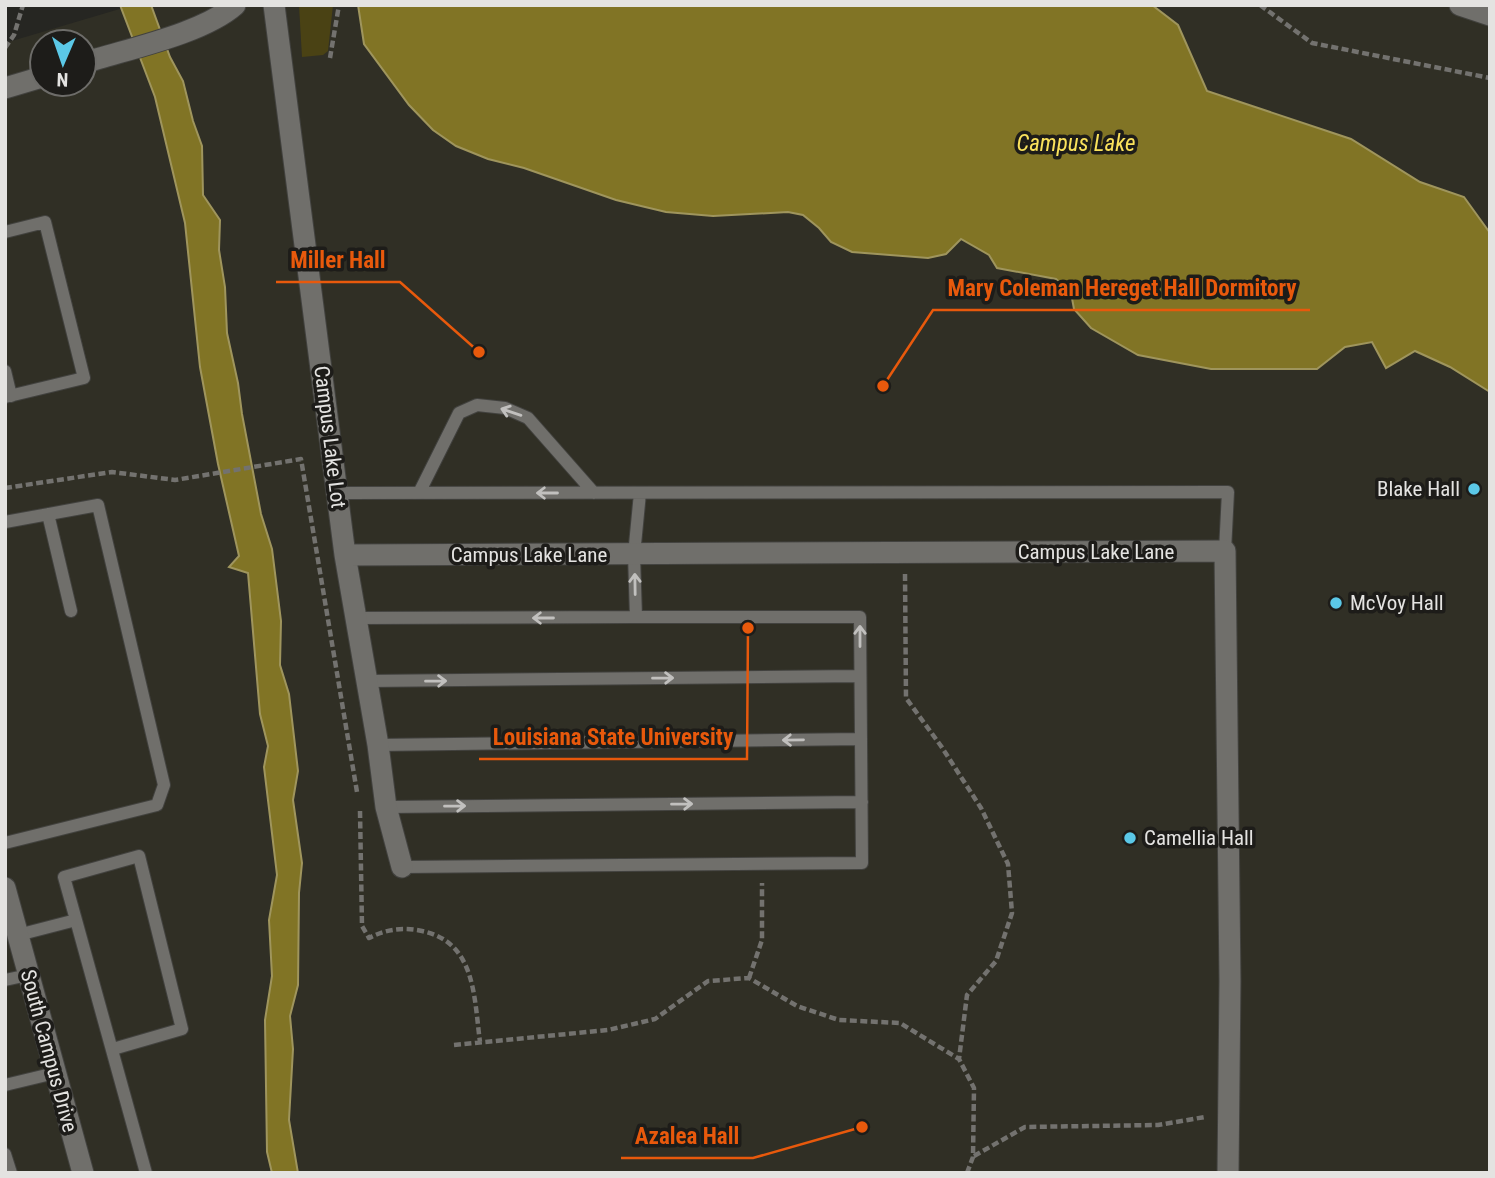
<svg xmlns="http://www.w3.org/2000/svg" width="1495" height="1178" font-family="'Roboto Condensed',sans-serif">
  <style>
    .built { fill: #302f25; fill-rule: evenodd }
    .green { fill: #4a4214 }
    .water { fill: #817425; stroke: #9f955d; stroke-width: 2 }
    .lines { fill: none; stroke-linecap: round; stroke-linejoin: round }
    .lane-casing { stroke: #42423f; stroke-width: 14 }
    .street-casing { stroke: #42423f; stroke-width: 23 }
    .path { stroke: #73726f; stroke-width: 4.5; stroke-dasharray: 7 3.5; stroke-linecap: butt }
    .lane { stroke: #706f6b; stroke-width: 12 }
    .street { stroke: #706f6b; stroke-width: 21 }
    .oneway { stroke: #c1c0be }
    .poi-dot { fill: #5bc8e7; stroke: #1d1c19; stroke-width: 2.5 }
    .labels { text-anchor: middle; stroke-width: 7; stroke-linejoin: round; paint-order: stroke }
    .street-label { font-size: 21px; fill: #e4e3e1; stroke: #1d1c19 }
    .poi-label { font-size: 21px; fill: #e4e3e1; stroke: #1d1c19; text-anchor: start }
    .water-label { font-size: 23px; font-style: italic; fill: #fae25c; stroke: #1d1c19 }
    .leader { fill: none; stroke: #e8590c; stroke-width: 2.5 }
    .callout-dot { fill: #e8590c; stroke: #1d1c19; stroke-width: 2.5 }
    .callout-label { font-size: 23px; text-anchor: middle; font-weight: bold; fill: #e8590c; stroke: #1d1c19; stroke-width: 7; stroke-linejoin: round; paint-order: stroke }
  </style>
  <rect width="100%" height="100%" fill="#262622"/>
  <path class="built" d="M133 5H1490V1173H5V43ZM42 42H84V84H42Z"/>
  <path class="green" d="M299 5H333L328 51 323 55 302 57Z"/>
  <path class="water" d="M120 5H151L170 57 183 81 193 121 202 146 203 195 220 220 219 250 225 287 227 333 238 383 242 414 261 514 272 549 281 621 280 665 289 694 298 771 293 800 302 863 299 893 298 985 290 1016 293 1049 289 1120 298 1173H272L267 1152 265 1020 272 976 269 920 277 875 264 767 268 746 260 714 248 573 229 567 239 556 218 464 200 367 185 223 155 97Z
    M358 5H1152L1178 25 1207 91 1351 139 1420 182 1464 197 1490 233V392L1450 367 1415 351 1386 368 1372 342 1345 347 1317 369H1211L1138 355 1091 328 1074 309 1071 293 1056 279 997 268 989 255 961 239 946 254 928 258 852 252 831 242 819 228 803 215 788 212 713 216 666 212 616 200 524 168 488 159 456 146 433 130 409 105 364 44Z"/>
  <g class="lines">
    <g class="lane-casing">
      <path id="lane" d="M5 232 45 222 84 378 5 397
        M5 371 11 396
        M337 493 1228 492 1225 551
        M419 493 459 413 477 405 505 408 528 418 594 493
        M48 514 71 611
        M5 522 98 505 164 785 157 805 5 843
        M356 618 636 617
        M367 681 860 676
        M378 745 861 739
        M386 807 862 802
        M402 867 862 863 860 617H636L634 555 640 493
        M76 920 64 877 139 856 182 1029 113 1049
        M18 935 76 920 146 1173
        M5 980 28 975
        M5 1085 55 1073
        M5 1154 11 1173"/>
    </g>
    <g class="street-casing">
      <path id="street" d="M274 5 345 555 378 745 386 807 402 867
        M1460 5 1490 15
        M84 63C127 49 202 34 235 5
        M5 88 42 77
        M345 555 1225 551 1230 981 1228 1173
        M5 888 83 1173"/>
    </g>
    <path class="path" d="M1260 5 1312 43 1490 78
      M5 48 14 35 23 5
      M330 58 339 5
      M5 488 112 472 175 480 301 459 357 792
      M905 574 906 698 941 746 981 808 1008 864 1012 913 996 961 967 995 959 1059
      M360 811 362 926 369 938C386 929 403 927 422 931 476 942 474 998 480 1042
      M749 978 762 940V883
      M454 1045 608 1030 655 1019 708 981 749 978 797 1006 839 1020 900 1023 959 1059 974 1088 973 1157 967 1173
      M974 1156 1025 1127 1158 1125 1205 1117"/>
    <use href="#lane" class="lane"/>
    <use href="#street" class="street"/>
  </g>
  <defs><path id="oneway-shaft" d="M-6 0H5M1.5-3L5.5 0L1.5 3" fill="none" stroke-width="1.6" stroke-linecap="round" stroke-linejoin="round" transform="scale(1.75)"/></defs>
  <g class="oneway">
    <use href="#oneway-shaft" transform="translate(511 412) rotate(-161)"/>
    <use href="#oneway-shaft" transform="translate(547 493) rotate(180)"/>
    <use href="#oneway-shaft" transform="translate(635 584) rotate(-91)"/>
    <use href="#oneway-shaft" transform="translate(543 618) rotate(180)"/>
    <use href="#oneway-shaft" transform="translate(860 636) rotate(-90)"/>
    <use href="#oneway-shaft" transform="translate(663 678) rotate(-1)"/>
    <use href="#oneway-shaft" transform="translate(436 681) rotate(-1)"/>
    <use href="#oneway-shaft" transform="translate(793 740) rotate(179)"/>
    <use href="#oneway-shaft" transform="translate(682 804) rotate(-1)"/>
    <use href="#oneway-shaft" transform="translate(455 806) rotate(-1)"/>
  </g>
  <g class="poi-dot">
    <circle cx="1474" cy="489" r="7"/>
    <circle cx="1336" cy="603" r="7"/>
    <circle cx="1130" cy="838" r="7"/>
  </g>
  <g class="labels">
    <g class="street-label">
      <text transform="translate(330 437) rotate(83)" y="7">Campus Lake Lot</text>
      <text x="1096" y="559">Campus Lake Lane</text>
      <text x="529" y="562">Campus Lake Lane</text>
      <text transform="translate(49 1051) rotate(75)" y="7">South Campus Drive</text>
    </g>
    <g class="poi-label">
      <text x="1460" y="496" text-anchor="end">Blake Hall</text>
      <text x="1350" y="610">McVoy Hall</text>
      <text x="1144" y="845">Camellia Hall</text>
    </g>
    <g class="water-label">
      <text x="1076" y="151">Campus Lake</text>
    </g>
  </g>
  <path class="leader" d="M479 352L400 282H276M883 386L933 310H1310M748 628L747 759H479M862 1127L753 1158H621"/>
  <g class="callout-dot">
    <circle cx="479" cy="352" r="7"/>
    <circle cx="883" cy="386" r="7"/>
    <circle cx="748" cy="628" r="7"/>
    <circle cx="862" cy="1127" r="7"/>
  </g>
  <g class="callout-label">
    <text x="338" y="268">Miller Hall</text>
    <text x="1122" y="296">Mary Coleman Hereget Hall Dormitory</text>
    <text x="613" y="745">Louisiana State University</text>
    <text x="687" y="1144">Azalea Hall</text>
  </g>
  <rect width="1495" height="1178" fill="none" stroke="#e4e3e1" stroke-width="14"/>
  <g transform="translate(63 63) rotate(182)"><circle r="33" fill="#1d1c19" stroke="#6d6c69" stroke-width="2"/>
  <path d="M0-5L12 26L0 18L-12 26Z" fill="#5bc8e7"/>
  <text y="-10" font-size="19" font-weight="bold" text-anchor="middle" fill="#e4e3e1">N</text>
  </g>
</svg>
